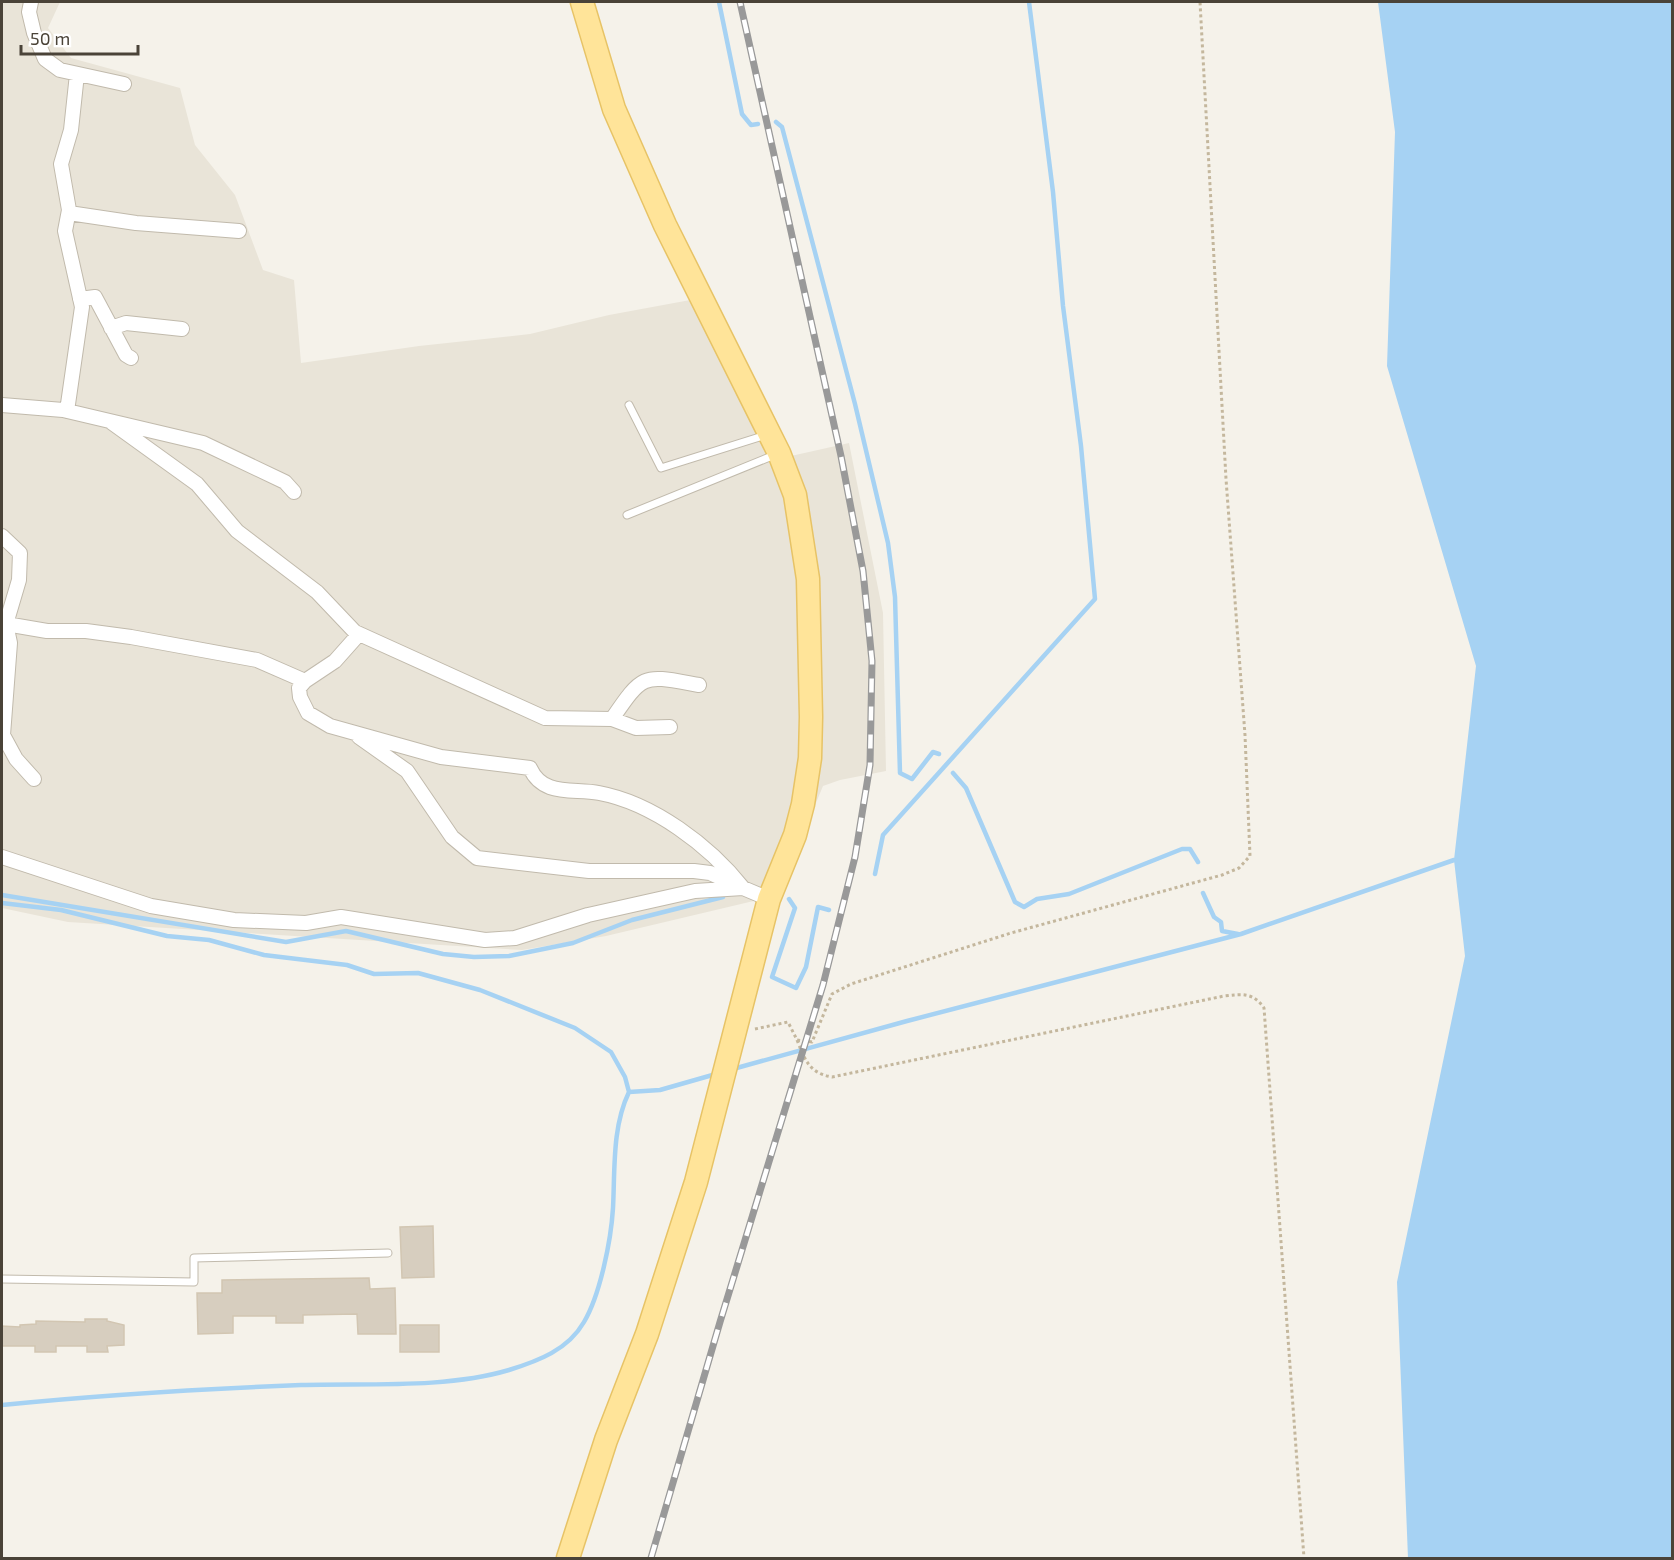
<svg xmlns="http://www.w3.org/2000/svg" width="1674" height="1560" font-family="'Exo 2',sans-serif">
  <style>
    .residential { fill: #e9e4d8 }
    .water { fill: #a6d2f3 }
    .lines { fill: none; stroke-linecap: round; stroke-linejoin: round }
    .stream { stroke: #a6d2f3; stroke-width: 4.5 }
    .building { fill: #d7cebf; stroke: #d2c6b2; stroke-width: 1.5 }
    .service-casing { stroke: #c1baac; stroke-width: 9 }
    .minor-casing { stroke: #c1baac; stroke-width: 16 }
    .primary-casing { stroke: #e7c366; stroke-width: 25 }
    .path { stroke: #c4b79d; stroke-width: 3; stroke-dasharray: 3 3; stroke-linecap: butt }
    .service { stroke: #fff; stroke-width: 7 }
    .minor { stroke: #fff; stroke-width: 14 }
    .primary { stroke: #ffe499; stroke-width: 22 }
    .rail-casing { stroke: #999; stroke-width: 7 }
    .rail { stroke: #fff; stroke-width: 4.5; stroke-dasharray: 14; stroke-linecap: butt }
  </style>
  <rect width="100%" height="100%" fill="#f5f2ea"/>
  <path class="residential" d="M2 2H60L48 28 71 58 180 88 195 145 235 195 263 270 294 280 301 363 419 346 530 334 609 315 712 296 791 456 849 443 883 613 886 771 840 780 823 786 791 863 762 899 606 936 522 950 68 922 2 908Z"/>
  <path class="water" d="M1378 2H1672V1558H1408L1397 1282 1465 956 1454 860 1476 666 1387 366 1395 132Z"/>
  <g class="lines">
    <path class="stream" d="M719 2 742 114 751 125 758 124
      M776 122 782 127 855 404 888 543 895 597 900 773 912 779 933 752 939 754
      M953 773 966 788 1015 902 1024 907 1037 899 1069 894 1182 849H1190L1198 862
      M875 874 883 835 1095 599 1081 446 1063 306 1053 192 1029 2
      M1203 893 1214 917 1221 922 1222 931 1238 934
      M2 895 286 942 346 931 443 954 474 957 509 956 573 943 632 920 723 897
      M789 899 795 908 772 977 796 988 806 967 818 907 829 910
      M2 903 61 910 167 936 209 940 264 955 347 965 374 974 418 973 480 990 575 1028 611 1052 625 1077 629 1092 660 1090 716 1074
      M733 1069 907 1021 1241 934 1454 860
      M2 1405C101 1395 202 1389 301 1385 367 1383 445 1389 509 1370 538 1361 568 1350 584 1322 600 1295 611 1241 613 1208 615 1170 612 1127 629 1092"/>
  </g>
  <path class="building" d="M433 1226 434 1277 402 1278 400 1227Z
    M369 1278 370 1289 395 1288 396 1334H358L357 1314 303 1315V1323H276V1316H233V1333L198 1334 197 1293H222V1280Z
    M85 1319H107V1321L124 1325V1345L107 1346 108 1352H87V1346H56V1352H35V1346H2V1326L20 1327V1325L36 1324V1321L85 1322Z
    M400 1325H439V1352H400Z"/>
  <g class="lines">
    <g class="service-casing">
      <path id="service" d="M629 405 661 468 766 435
        M627 515 777 454
        M2 1279 194 1282V1258L388 1253"/>
    </g>
    <g class="minor-casing">
      <path id="minor" d="M31 2 29 12 34 33 45 59 60 70 124 84
        M69 213 136 223 239 231
        M80 299 95 297 126 355 131 358
        M111 328 126 323 182 329
        M2 405 63 410 203 443 285 482 294 492
        M67 411 82 307 65 231 69 210 61 164 71 130 77 74
        M111 422 197 484 237 531 317 592 355 632 545 718 612 719 636 728 670 727
        M2 536 20 553 19 580 6 624 2 626
        M305 681 299 688 300 697 308 713 330 726 441 757 530 768C543 797 573 788 599 793 653 803 710 846 743 888
        M612 719C644 672 643 675 699 685
        M359 737 407 771 452 837 477 858 589 871H694L710 873 741 887
        M34 779 16 759 3 735 10 643 6 624 47 631H86L131 637 257 660 305 681 335 661 359 634
        M2 857 151 906 234 920 306 923 341 917 485 940 515 938 588 915 695 891 743 888 769 899"/>
    </g>
    <g class="primary-casing">
      <path id="primary" d="M568 1558 606 1440 647 1334 696 1182 769 899 795 835 803 804 810 758 811 717 808 579 795 495 779 453 665 225 614 109 582 2"/>
    </g>
    <path class="path" d="M755 1029 788 1022 797 1040 812 1042 832 994 851 984 1011 933 1222 875 1239 868 1250 856 1245 735 1226 479 1200 2
      M797 1040C805 1060 809 1073 832 1077L1224 996C1242 994 1253 992 1264 1008L1304 1558"/>
    <use href="#service" class="service"/>
    <use href="#minor" class="minor"/>
    <use href="#primary" class="primary"/>
    <g class="rail-casing">
      <path id="rail" d="M651 1558 720 1322 823 985 855 857 870 765 872 661 863 571 841 456 740 2"/>
    </g>
    <use href="#rail" class="rail"/>
  </g>
  <rect width="1674" height="1560" fill="none" stroke="#4a4338" stroke-width="6"/>
  <path d="M21 45v9h117v-9" fill="none" stroke="#4a4338" stroke-width="3"/>
  <text x="30" y="45" font-size="18" fill="#4a4338" stroke="#ffffff" stroke-width="4.5" paint-order="stroke">50 m</text>
</svg>
